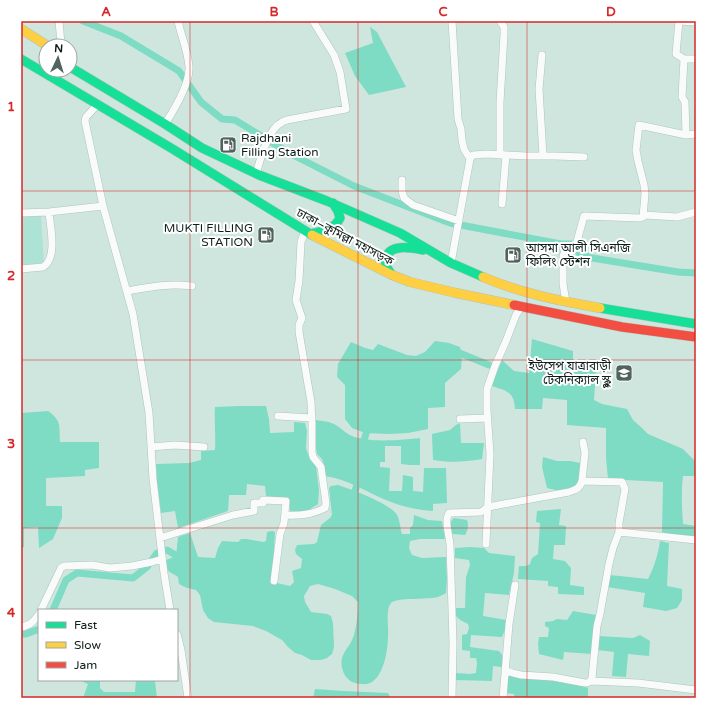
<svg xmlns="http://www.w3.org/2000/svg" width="717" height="719" font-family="'Varela Round','Noto Sans Bengali',sans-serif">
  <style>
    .green { fill: #ade3d4 }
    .water { fill: #7edbc4 }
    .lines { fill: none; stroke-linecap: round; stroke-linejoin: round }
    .canal { stroke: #7edbc4; stroke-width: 7 }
    .street-casing { stroke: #b0c3bd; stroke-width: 8 }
    .fast-casing { stroke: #b4c0bd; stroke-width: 10 }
    .slow-casing { stroke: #b4c0bd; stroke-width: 10 }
    .jam-casing { stroke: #b4c0bd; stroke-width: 10 }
    .street { stroke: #f8fbfa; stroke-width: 7 }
    .fast { stroke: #16e098; stroke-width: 9 }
    .slow { stroke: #ffcf43; stroke-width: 9 }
    .jam { stroke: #f24e42; stroke-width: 9 }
    .grid { fill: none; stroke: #d62828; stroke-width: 1; stroke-opacity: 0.55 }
    .labels { text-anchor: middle; stroke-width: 4; stroke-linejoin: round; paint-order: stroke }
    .poi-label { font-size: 12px; fill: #0d1d19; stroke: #fff; text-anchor: start }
    .street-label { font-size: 12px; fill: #0d1d19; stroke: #fff }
    .neatline { fill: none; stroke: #d62828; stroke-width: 1.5 }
    .grid-label { font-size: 13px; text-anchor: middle; font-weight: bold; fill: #d62828 }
  </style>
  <rect width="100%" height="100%" fill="#cfe6df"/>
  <path class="green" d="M41 216 44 263 21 265V217Z"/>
  <path class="water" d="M370 27 377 32 406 87 369 95 355 76 345 53 373 43Z
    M532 339 573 351V367L596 369 594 400 602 404 627 409 633 420 642 428 648 434 683 449 696 462V476H683C681 492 682 508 683 524L696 526V537L677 536 662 532 663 482 608 479 606 458V428L567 425V400L543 398 542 409H515C514 391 506 391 492 386L494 379 502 360 514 371 529 373Z
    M435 341 449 343 460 347 462 355 461 369 445 383V407L428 408V429L408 433 389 434 365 433 352 428 345 419V385L337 377 338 364 351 342 365 348 373 350 378 344 407 355 416 356 425 352Z
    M239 406H266L269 419 270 433 294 432V422L305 423 307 431 306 448 309 457 316 466 319 490 318 504 307 511H290L289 499 266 496 265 486 247 484 246 495H229L228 511 178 528 175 511 161 513 157 482 156 464 189 463 201 460V451L215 450C216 436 214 421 215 407Z
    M48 411C62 421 59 426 60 442H99V468L85 470V476L46 478V506H62V518L53 539 39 548 38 527 24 528V547L21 548V413Z
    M316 420C322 421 328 421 334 424 340 427 345 433 352 436 369 443 402 440 420 438V465H410L401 464V446H385V462H380V467L390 468 389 491H402L403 475 413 477V491L423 492 424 468H446L447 503 433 504V511C419 510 404 507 391 502 369 494 349 479 325 476V468L322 459 317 454 316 448Z
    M460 423 461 443H484L482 459C463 462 451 463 433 460L432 434 450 430 456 425Z
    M543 457 557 461H570L580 463V474L578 486C568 492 558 491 547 488L542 467Z
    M338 485C351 489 391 504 397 515 400 520 400 528 402 534H410V528L413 525 414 515 428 520 442 521 445 539H420L410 541 409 548 412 555 422 558 446 557 447 579 446 593C444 594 441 596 438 597 429 600 396 597 391 603 385 611 389 627 388 636 388 649 384 677 370 683 366 685 360 684 355 683 349 681 345 677 343 671 337 654 350 649 354 635 357 624 358 613 358 602L352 596 335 589 318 584 310 586 304 596 305 602 311 612 327 614 331 616 333 623 334 647 332 654 327 658 321 660H311L302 655 295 653 288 647 282 640 266 631 253 626 214 622 208 618 203 610 200 595 196 590 187 588 179 584 178 577C168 570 167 574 166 560L176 556 178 537 190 533 198 557 215 558 218 548 222 541 238 542 241 539H247L263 542 266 541 267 532 272 531 275 532 272 583H277L290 586 294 582 292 571 301 568 302 559 296 554 295 550 297 545 314 544 317 542 321 525 330 518 332 515 329 488 331 486Z
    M561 509 559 525 566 526 565 545H554L553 559 565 561 571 568 570 585 584 587V595L558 594V587L548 586V581L518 579 519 566H526L530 564 532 558 538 554 540 523 536 522 537 511Z
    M454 518 467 520C469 525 468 530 465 535L453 534 451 533C450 527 449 522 454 518Z
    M660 541 669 543 667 586 682 589V600L677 608 666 611 643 607 645 593 607 587 610 575 648 579C654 567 658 555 660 541Z
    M470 547 484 548 489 553 515 556 514 573 509 595 485 593 483 616 506 620 505 630 502 637 471 635 470 647 499 651 502 655V667L493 666 492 681 455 680 456 673 470 674 476 673 477 663 476 658H470V651L462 650V635L467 634 469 628 468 624 460 620 456 616V608H465L466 577 470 565 469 560 455 558V548Z
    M573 611 596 615 592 654 564 652 563 660 539 654 538 644 539 637H548L549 628 545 626V622L553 621 557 619 567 620Z
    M640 635 650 641 649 656 628 654 626 677 612 676 614 652 597 650 598 636 633 638Z
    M507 675 578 684 588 688V698H514V694L506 693Z
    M79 680H100V688L104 692H135L136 680 155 681 157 698H83L88 684Z
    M315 689 343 691 388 693 391 698H313Z"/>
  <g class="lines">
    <path class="canal" d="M83 21 121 36 179 71 201 102 222 119 235 120 291 154 354 186 450 223 561 244H571L580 254 592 258 678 272 696 273
      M453 353 457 352 489 365
      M362 447 369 424
      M352 499 360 477
      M53 610 66 580 77 573 133 578 147 567 157 553 167 550 184 560
      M21 634H26L39 629"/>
    <g class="street-casing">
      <path id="street" d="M59 21 61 44V46
        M452 21 458 119 461 129 462 140 464 149 470 159
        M500 21 504 27V35L500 102V155
        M696 22 679 21 676 54 684 59 682 97 685 102 686 135 696 134
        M542 55 539 89 543 156
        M684 59H696
        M97 105 86 117 85 121 103 206 133 314 149 413 153 479 164 573 170 610
        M165 124C174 110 190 84 189 67 188 51 181 36 178 21
        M256 174C260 160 268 129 281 123 283 121 285 121 287 120L346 109 340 72 334 55 313 21
        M402 180V191L404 198 413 205 459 221
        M502 204 506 155
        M21 213 49 212 103 206
        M644 215 677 217 696 212
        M451 263 470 159 473 155 487 154 526 156H555L584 157
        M21 269 43 267C58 258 50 226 49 212
        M127 291C149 287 169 283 192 286
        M566 302 563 284V256L565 251 576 245 584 216 640 218 643 217 645 194 644 185 638 161 636 150 639 125 686 135
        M278 416 312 418
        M460 419 487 418
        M151 447 175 445 204 447
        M285 515C299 516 312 515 325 508L326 503 321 467 313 457 312 452V424L311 402 299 332V325L302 318 296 300 299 281 301 242 305 231
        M619 532 696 540
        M160 538 233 515 254 511V503H263V500L286 501 284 523 280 534 274 581
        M486 544 490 454 487 410V389L495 366 506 341 516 315 522 306
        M41 610 61 568 64 566 92 565 110 568 132 566 152 562 162 559
        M21 627C30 626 34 621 39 614
        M177 634 181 650 188 698
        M505 671 521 675 553 677 585 683C589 683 590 682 592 678L597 626 600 614 609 564 613 548 619 532V523L625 489 622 482 582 481
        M591 681 638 683 696 690
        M452 698 453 643 450 544 447 525V518L449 513 481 512 488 507 569 492C576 490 580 488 582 481L585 453 583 442
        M503 698 509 624 515 585"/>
    </g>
    <g class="fast-casing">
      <path id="fast" d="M21 59 171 148 312 235
        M70 67 165 124 202 148 259 175 327 201 400 233 451 263 483 277
        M310 234C322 231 334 230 340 218L338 211 333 203
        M392 275C388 270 384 264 386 258 390 243 412 248 423 250
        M600 308 696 324"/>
    </g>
    <g class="slow-casing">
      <path id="slow" d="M21 29 48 46
        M312 235 392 275 410 282 456 293 514 305
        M483 277C520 293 560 301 600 308"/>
    </g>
    <g class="jam-casing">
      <path id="jam" d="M514 305 622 327 696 337"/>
    </g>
    <use href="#street" class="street"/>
    <use href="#fast" class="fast"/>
    <use href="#slow" class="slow"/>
    <use href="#jam" class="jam"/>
  </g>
  <path class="grid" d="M190 21V698M358 21V698M527 21V698M21 191H696M21 360H696M21 528H696"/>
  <defs>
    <g id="fuel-square" transform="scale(0.9)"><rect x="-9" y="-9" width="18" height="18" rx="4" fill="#51635e" stroke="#fff"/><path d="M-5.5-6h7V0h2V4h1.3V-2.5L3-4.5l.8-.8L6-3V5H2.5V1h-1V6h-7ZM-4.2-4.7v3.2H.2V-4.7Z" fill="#fff"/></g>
    <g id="school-square" transform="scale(0.9)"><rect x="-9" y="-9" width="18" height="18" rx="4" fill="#51635e" stroke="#fff"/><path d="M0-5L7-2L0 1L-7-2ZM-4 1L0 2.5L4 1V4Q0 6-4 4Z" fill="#fff"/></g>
  </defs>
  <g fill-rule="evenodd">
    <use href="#fuel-square" x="228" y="145"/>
    <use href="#fuel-square" x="266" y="235"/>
    <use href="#fuel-square" x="513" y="255"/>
    <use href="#school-square" x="624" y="373"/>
  </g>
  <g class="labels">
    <g class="poi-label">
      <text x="241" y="142">Rajdhani<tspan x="241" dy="14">Filling Station</tspan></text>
      <text x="253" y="232" text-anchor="end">MUKTI FILLING<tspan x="253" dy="14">STATION</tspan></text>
      <text x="526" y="252">আসমা আলী সিএনজি<tspan x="526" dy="14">ফিলিং স্টেশন</tspan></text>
      <text x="611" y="370" text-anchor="end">ইউসেপ যাত্রাবাড়ী<tspan x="611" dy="14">টেকনিক্যাল স্কুল</tspan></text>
    </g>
    <g class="street-label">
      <text transform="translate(345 237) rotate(28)" y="4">ঢাকা–কুমিল্লা মহাসড়ক</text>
    </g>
  </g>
  <rect width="717" height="719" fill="none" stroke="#ffffff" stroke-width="44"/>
  <rect x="38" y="609" width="140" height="72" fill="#ffffff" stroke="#9ea5a3"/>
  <rect x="46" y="622" width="20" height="6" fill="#16e098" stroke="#9ea5a3"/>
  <text x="74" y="629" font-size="12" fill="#0d1d19">Fast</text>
  <rect x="46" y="642" width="20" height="6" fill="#ffcf43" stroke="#9ea5a3"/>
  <text x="74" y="649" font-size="12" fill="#0d1d19">Slow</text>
  <rect x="46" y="662" width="20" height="6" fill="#f24e42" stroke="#9ea5a3"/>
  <text x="74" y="669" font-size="12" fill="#0d1d19">Jam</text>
  <g transform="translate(58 58) rotate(4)"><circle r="19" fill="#ffffff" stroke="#9ea5a3"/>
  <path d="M0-3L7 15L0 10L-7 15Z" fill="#51635e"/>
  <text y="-6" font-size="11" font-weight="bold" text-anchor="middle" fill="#0d1d19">N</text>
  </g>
  <rect x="22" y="22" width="673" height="675" class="neatline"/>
  <g class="grid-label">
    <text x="106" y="16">A</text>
    <text x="274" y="16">B</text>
    <text x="443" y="16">C</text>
    <text x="611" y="16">D</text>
    <text x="11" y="111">1</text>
    <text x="11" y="280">2</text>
    <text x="11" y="448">3</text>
    <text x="11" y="617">4</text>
  </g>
</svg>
